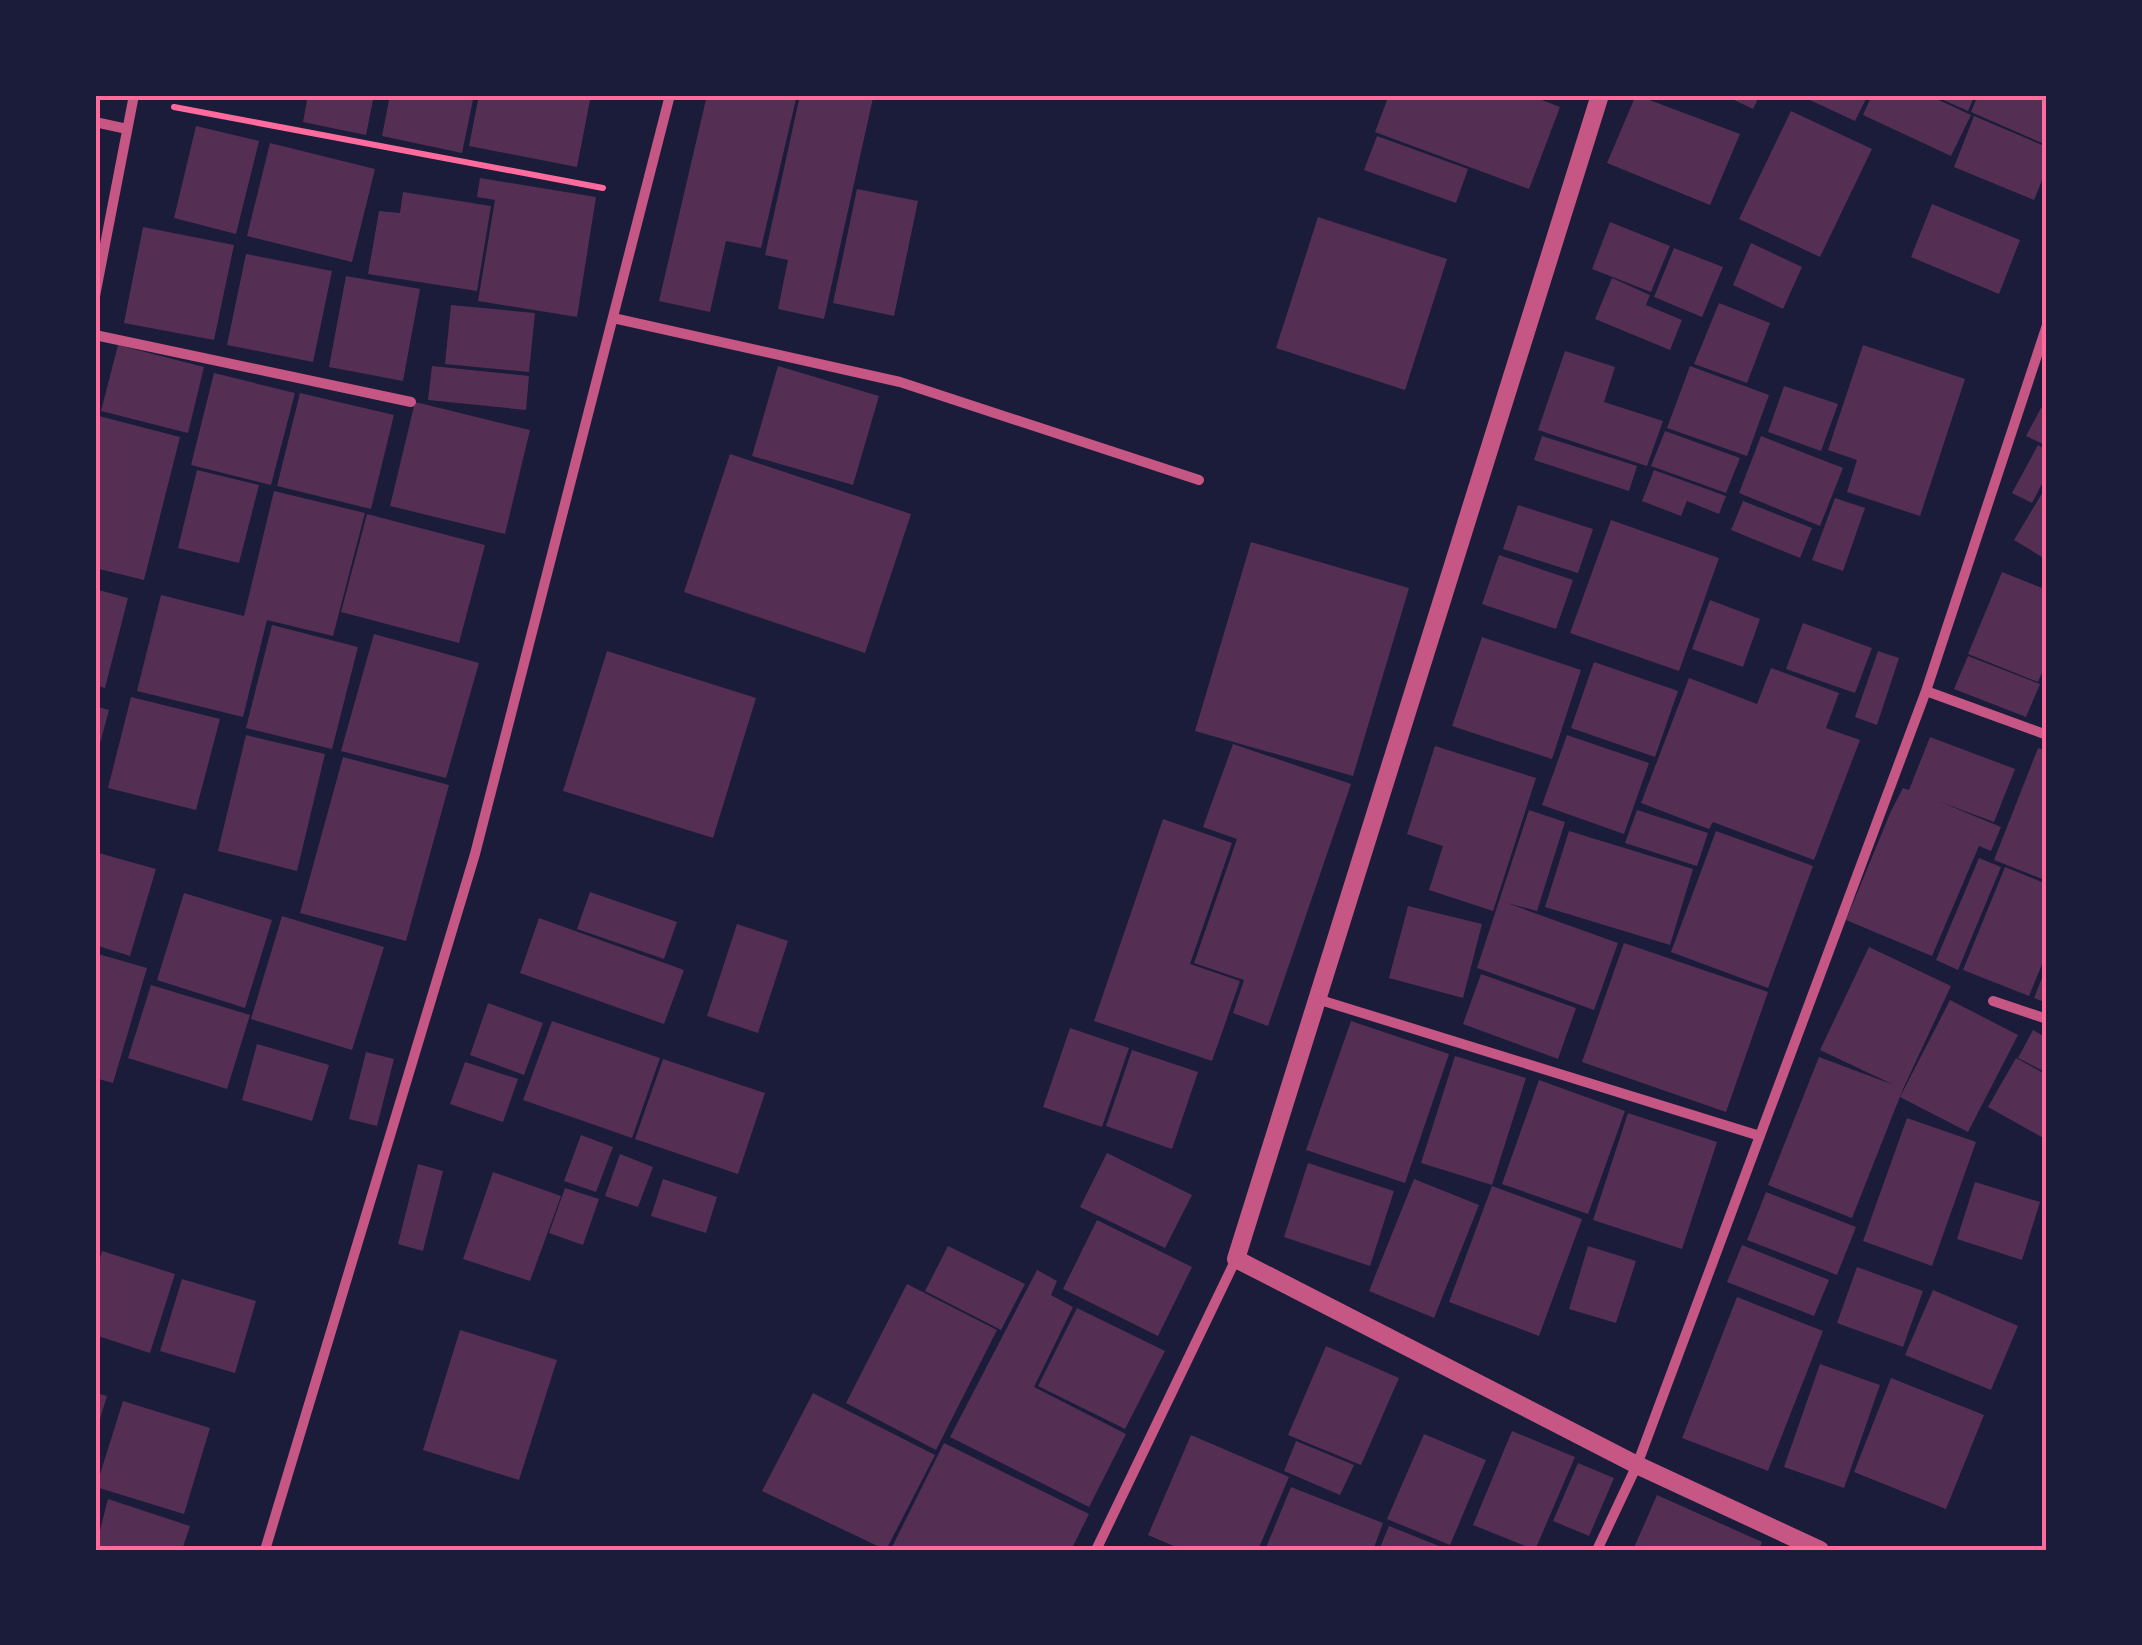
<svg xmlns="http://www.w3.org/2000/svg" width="2142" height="1645" font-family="'Titillium Web',sans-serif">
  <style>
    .building { fill: #542f53 }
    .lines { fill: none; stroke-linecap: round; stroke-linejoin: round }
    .path { stroke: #ff6b9d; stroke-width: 6 }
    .minor { stroke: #c65784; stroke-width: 10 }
    .tertiary { stroke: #c65784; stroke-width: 18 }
    .neatline { fill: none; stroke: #ff6b9d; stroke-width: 4 }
  </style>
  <rect width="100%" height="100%" fill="#1b1b3a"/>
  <path class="building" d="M308 95H374L366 135 303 122Z
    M390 95H474L462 153 382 136Z
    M479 95H591L577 167 469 146Z
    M707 95H797L761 248 726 241 710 312 659 301Z
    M800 95 873 98 824 319 778 309 788 260 765 255Z
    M1389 95H1529L1560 107 1529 189 1375 132Z
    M1636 95 1740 134 1710 205 1607 163Z
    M1724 95H1760L1753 109Z
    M1799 95H1868L1855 121Z
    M1872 95H1928L1971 115 1951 156 1863 115Z
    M1932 95H1975L1968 111Z
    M1978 95H2047V131L2042 143 1971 112Z
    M1791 111 1872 149 1820 257 1739 219Z
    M1974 116 2047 147V168L2034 200 1954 167Z
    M196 126 259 141 236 234 174 218Z
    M1377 136 1468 169 1456 203 1364 170Z
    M270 143 375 169 352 262 247 236Z
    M480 178 596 197 577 317 478 301 495 200 477 197Z
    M857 189 918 201 894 316 833 303Z
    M403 192 491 206 477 291 368 274 379 211 400 213Z
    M1932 204 2020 240 1999 294 1911 257Z
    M1318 217 1447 259 1405 390 1276 348Z
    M1610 222 1670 246 1651 292 1592 269Z
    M143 227 234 245 214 340 124 323Z
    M1751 243 1802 267 1783 309 1733 285Z
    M1674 248 1723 267 1702 317 1654 297Z
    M246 254 332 271 313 362 227 345Z
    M346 276 420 289 403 381 329 367Z
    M1612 278 1650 295 1646 305 1682 320 1670 350 1595 319Z
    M1719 303 1770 323 1747 383 1694 364Z
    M451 305 535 313 529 372 445 364Z
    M118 345 204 367 188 433 101 411Z
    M1863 345 1965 379 1920 516 1847 492 1857 460 1828 450Z
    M1565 351 1615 367 1604 402 1663 421 1647 466 1538 430Z
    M432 366 529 376 526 410 428 400Z
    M778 366 879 396 853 485 752 456Z
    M1690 366 1769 395 1747 456 1667 428Z
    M214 373 295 393 271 485 191 465Z
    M1784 386 1838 404 1821 451 1768 432Z
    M300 393 394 415 371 509 277 486Z
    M415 402 530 430 505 534 390 506Z
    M2041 408 2047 411V446L2026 436Z
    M95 415 180 437 144 580 95 568Z
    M1665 431 1740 458 1726 493 1651 466Z
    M1542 436 1637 466 1629 491 1534 460Z
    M1761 436 1843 468 1820 526 1739 493Z
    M2038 445 2047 450V485L2043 482 2032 503 2012 493Z
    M730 454 911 514 865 653 684 592Z
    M197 470 259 485 239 563 178 548Z
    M1654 470 1726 496 1719 514 1687 501 1681 516 1642 501Z
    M2047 485V560L2014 540Z
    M274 491 365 513 333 636 267 620 243 717 137 691 161 595 244 616Z
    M1835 498 1865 508 1843 571 1812 560Z
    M1743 501 1812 528 1800 558 1731 530Z
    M1518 505 1593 529 1578 573 1503 549Z
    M367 514 485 545 459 643 341 612Z
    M1611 520 1719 558 1679 671 1570 633Z
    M1251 542 1409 588 1353 776 1195 731Z
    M1499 555 1573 580 1556 629 1482 604Z
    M2002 572 2047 590V661L2038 682 1968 654Z
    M95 589 128 598 105 688 95 685Z
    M1710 600 1760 619 1743 667 1692 649Z
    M1803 623 1872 648 1855 693 1786 669Z
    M272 625 358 647 332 749 246 728Z
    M374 634 479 663 446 778 341 751Z
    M1482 637 1581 670 1552 759 1452 726Z
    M607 651 756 698 713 838 563 791Z
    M1878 651 1899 658 1877 725 1855 717Z
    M1968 656 2040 684 2026 717 1954 689Z
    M1594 662 1678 691 1655 757 1571 728Z
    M1771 668 1839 693 1826 728 1860 740 1814 860 1713 822 1709 829 1641 803 1689 678 1757 704Z
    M131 697 220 719 196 810 108 788Z
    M95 706 109 710 96 758H95Z
    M246 735 325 754 297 871 218 851Z
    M1567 735 1649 763 1624 834 1542 805Z
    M1930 737 2015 769 1994 822 1938 801 2001 827 1991 851 1979 846 1932 956 1846 920 1891 811 1903 788 1909 790Z
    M1233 744 1351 784 1268 1026 1233 1013 1244 980 1194 963 1237 839 1203 827Z
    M1435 746 1536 778 1493 911 1429 890 1443 846 1407 834Z
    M2038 748 2047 751V881L1994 860Z
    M343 757 449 785 406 941 300 913Z
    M1529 810 1565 822 1537 911 1507 903 1618 943 1594 1010 1477 968Z
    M1637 810 1708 833 1697 866 1625 843Z
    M1163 819 1232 843 1190 964 1240 981 1212 1061 1094 1021Z
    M1569 831 1693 869 1670 945 1545 907Z
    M1716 831 1813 866 1768 988 1671 952Z
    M95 852 156 869 130 956 95 945Z
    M1979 858 2001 867 1958 970 1936 960Z
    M2005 867 2047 884V952L2029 996 1963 970Z
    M590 892 677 922 664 959 577 929Z
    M184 893 272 920 245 1008 157 980Z
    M1408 906 1482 924 1463 998 1389 978Z
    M282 916 384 947 352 1050 251 1019Z
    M539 918 684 970 664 1024 520 973Z
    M737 924 788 941 758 1033 707 1016Z
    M1624 943 1768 992 1726 1112 1582 1062Z
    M1869 947 1951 986 1903 1089 1852 1218 1768 1185 1819 1057 1894 1085 1820 1050Z
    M95 953 147 968 113 1083 95 1078Z
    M2047 965V1003L2034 998Z
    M1481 974 1576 1008 1558 1059 1463 1024Z
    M151 985 250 1015 227 1089 128 1058Z
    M1950 1000 2018 1035 1968 1132 1900 1097Z
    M488 1003 543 1023 524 1075 470 1055Z
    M552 1021 660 1058 632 1138 523 1100Z
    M1351 1021 1449 1054 1405 1183 1306 1150Z
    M1070 1028 1129 1048 1102 1127 1043 1107Z
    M2033 1030 2047 1038V1073L2018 1058Z
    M257 1044 329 1065 312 1121 242 1100Z
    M1132 1050 1198 1072 1172 1149 1106 1126Z
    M366 1052 394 1059 377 1126 349 1119Z
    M1455 1056 1526 1078 1492 1185 1421 1163Z
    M2016 1058 2047 1075V1140L1988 1107Z
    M663 1059 765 1093 738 1174 635 1139Z
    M465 1062 518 1079 503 1122 450 1104Z
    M1539 1080 1625 1111 1588 1214 1502 1184Z
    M1628 1113 1717 1142 1682 1249 1593 1220Z
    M1907 1118 1976 1142 1932 1266 1863 1241Z
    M581 1135 613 1147 596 1192 564 1181Z
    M1107 1153 1192 1195 1165 1248 1080 1207Z
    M620 1154 653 1167 638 1207 605 1196Z
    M1308 1163 1394 1191 1370 1266 1284 1237Z
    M418 1164 443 1171 423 1251 398 1244Z
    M493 1172 561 1196 530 1281 463 1259Z
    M663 1179 717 1197 706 1233 651 1216Z
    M1414 1179 1479 1205 1434 1318 1369 1291Z
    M1975 1182 2040 1202 2022 1260 1957 1239Z
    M1492 1186 1582 1219 1539 1336 1449 1302Z
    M565 1188 599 1199 583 1245 549 1233Z
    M1766 1192 1856 1227 1837 1275 1747 1240Z
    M1097 1220 1192 1267 1158 1336 1063 1289Z
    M1742 1245 1829 1280 1814 1316 1727 1282Z
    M948 1246 1025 1284 1001 1330 925 1291Z
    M1588 1246 1636 1261 1616 1323 1569 1309Z
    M102 1251 175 1274 150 1353 95 1335V1274Z
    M1857 1267 1923 1291 1903 1347 1837 1323Z
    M1037 1270 1057 1281 1051 1295 1073 1307 1034 1387 1126 1434 1089 1507 950 1437Z
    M182 1279 256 1301 235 1373 160 1351Z
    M907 1284 997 1330 936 1450 846 1403Z
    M1933 1290 2018 1326 1991 1390 1905 1355Z
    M1737 1297 1823 1331 1768 1471 1682 1438Z
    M1077 1308 1165 1351 1125 1429 1038 1386Z
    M460 1330 557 1360 519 1480 423 1450Z
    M1326 1346 1399 1378 1361 1465 1288 1435Z
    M1820 1364 1880 1385 1844 1488 1784 1467Z
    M1891 1378 1984 1415 1946 1509 1854 1472Z
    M95 1393 107 1396 96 1432H95Z
    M813 1393 935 1455 886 1550 762 1491Z
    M123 1401 210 1428 184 1514 96 1487Z
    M1512 1431 1575 1457 1535 1550 1473 1525Z
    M1424 1434 1486 1460 1450 1545 1387 1519Z
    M1191 1435 1289 1477 1258 1550H1183L1148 1535Z
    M1296 1441 1354 1465 1340 1495 1284 1471Z
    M944 1443 1089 1514 1071 1550 891 1549Z
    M1578 1463 1614 1478 1589 1536 1553 1521Z
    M1291 1487 1383 1523 1373 1550H1265Z
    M1657 1495 1762 1542 1759 1550H1633Z
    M108 1499 190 1526 182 1550H95Z
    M1389 1526 1449 1550H1379Z"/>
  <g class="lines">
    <path class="path" d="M174 107 603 188"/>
    <path class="minor" d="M95 122 127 129
      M95 296 134 95
      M613 318 900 382 1199 480
      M95 335 411 402
      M1926 691 2047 735
      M1317 999 1760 1136
      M1993 1001 2047 1019
      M265 1550 475 854 670 95
      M1096 1550 1236 1259
      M1597 1550 1637 1465 1926 691 2047 325"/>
    <path class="tertiary" d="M1600 95 1236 1259 1637 1465 1820 1550"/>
  </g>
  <rect width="2142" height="1645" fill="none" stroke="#1b1b3a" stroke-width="195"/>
  <rect x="98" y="98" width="1946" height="1450" class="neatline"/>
</svg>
